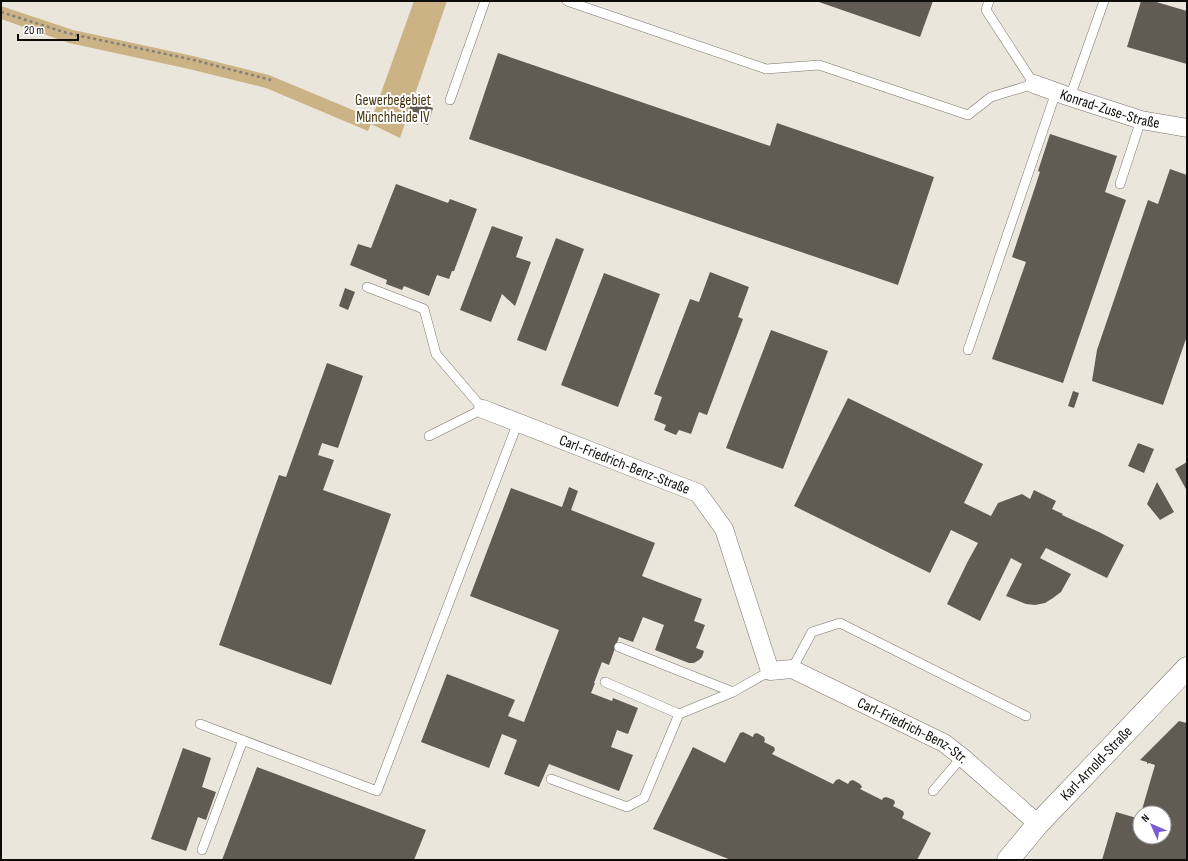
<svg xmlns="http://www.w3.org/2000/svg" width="1188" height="861" font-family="'Sofia Sans Condensed',sans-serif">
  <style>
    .green { fill: #ccb385 }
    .building { fill: #605c54 }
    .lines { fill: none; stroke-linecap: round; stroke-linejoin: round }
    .service-casing { stroke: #79756c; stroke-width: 10 }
    .minor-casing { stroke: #79756c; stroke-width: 19 }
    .tertiary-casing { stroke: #79756c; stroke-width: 23 }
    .path { stroke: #85827b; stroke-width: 2.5; stroke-dasharray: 3 3; stroke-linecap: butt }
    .service { stroke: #fff; stroke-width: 9 }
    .minor { stroke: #fff; stroke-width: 18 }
    .tertiary { stroke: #fff; stroke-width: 22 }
    .labels { text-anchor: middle; stroke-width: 4; stroke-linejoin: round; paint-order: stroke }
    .park-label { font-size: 15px; fill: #45330d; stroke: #fff }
    .street-label { font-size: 15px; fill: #0e0c09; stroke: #fff }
  </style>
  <rect width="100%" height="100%" fill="#ebe6dc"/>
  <path class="green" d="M414 1H447L400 138 371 124 368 131 266 88 189 69 69 43 1 19V6L73 30 193 56 269 75 372 118Z"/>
  <path class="building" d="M816 1H933L920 37Z
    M1141 1H1153L1187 11V64L1127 47Z
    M498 53 770 146 777 123 934 177 898 285 469 139Z
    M412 101 433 108 428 125 407 118Z
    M1050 134 1117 156 1105 192 1126 200 1063 383 992 359 1026 262 1012 257 1040 172 1038 171Z
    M1170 169 1187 175V336L1163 405 1092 381 1097 350 1148 200 1158 204Z
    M396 184 448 203 450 199 477 209 454 271H452L449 279 437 275 429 296 404 286 402 290 386 284 387 280 350 265 358 244 371 248Z
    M492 226 523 237 516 257 531 262 515 306 502 294 491 322 460 310Z
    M556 238 584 249 546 351 517 340Z
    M710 272 749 287 738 317 743 319 707 415 699 412 691 434 679 430 676 435 664 430 666 425 654 420 662 397 654 394 690 299 699 302Z
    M604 273 660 294 618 407 561 385Z
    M345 288 355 292 348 310 339 306Z
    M771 330 828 351 783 469 726 448Z
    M327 363 363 376 338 448 322 443 318 455 334 460 323 490 391 514 331 685 219 645 279 475 286 477Z
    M1073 391 1079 393 1074 408 1068 406Z
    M848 398 983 464 964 503 991 516 998 503 1022 494 1030 499 1034 490 1056 501 1052 509 1063 514 1062 515 1101 533 1124 545 1107 578 1046 548 1040 558 1071 574 1061 592 1053 598 1045 603 1035 605 1026 604 1006 596 1022 564 1011 558 980 621 947 604 967 563 968 561 978 543 951 530 930 573 794 506Z
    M1138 443 1154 449 1144 473 1128 466Z
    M1187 462V491L1175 469Z
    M1157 482 1174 512 1160 520 1147 504Z
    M569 487 578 491 571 510 655 543 642 576 702 599 694 621 705 625 696 648 704 651 702 657 699 660 694 663H689L655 650 664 625 643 617 633 642 619 637 609 665 602 662 594 683H595L591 693 612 701 613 698 638 708 628 734 617 730 611 747 633 755 619 791 549 764 539 787 504 774 517 740 502 734 489 768 421 742 447 674 515 700 508 716 524 722 559 630 470 596 511 488 562 507Z
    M1179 721 1187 723V860H1102L1116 812 1140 819V837H1164V813H1141L1155 765 1149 763 1147 764V762L1140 760Z
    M743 732 753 737 754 734 757 733 764 737 765 740 764 742 774 747 775 750 772 754 833 784 836 780 839 779 848 784 850 781 853 780 860 784 862 787 860 789 882 800 883 798 886 797 894 800 895 803 893 806 903 811 904 814 902 818 931 833 917 860H731L653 829 693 747 725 763 740 733Z
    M183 748 211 758 202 787 216 792 206 820 198 817 186 851 151 839Z
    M257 767 426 830 414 860H222Z"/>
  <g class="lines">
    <g class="service-casing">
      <path id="service" d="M567 1 766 69 819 65 968 115 991 97 1034 84 986 10 989 1
        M1070 97 1104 1
        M450 100 485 1
        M1120 184 1141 120
        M367 287 424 309 436 354 483 409 429 436
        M968 350 1056 92
        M619 647 733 692
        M792 669 812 632 840 623 1026 716
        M605 682 679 714
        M200 724 377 791 518 422
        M551 779 627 807 644 798 679 714 733 692 770 671
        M933 791 962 757
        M202 850 243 740"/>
    </g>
    <g class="minor-casing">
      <g id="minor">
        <path id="s1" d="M1034 84 1070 97 1141 120 1187 128"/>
        <path id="s2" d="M483 409 698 493 724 529 770 671 792 669 944 743 962 757 1038 824"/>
      </g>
    </g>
    <g class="tertiary-casing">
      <g id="tertiary">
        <path id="s3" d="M1008 860 1038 824 1187 668"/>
      </g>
    </g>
    <path class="path" d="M1 12 67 33 194 60 271 80"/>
    <use href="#service" class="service"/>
    <use href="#minor" class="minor"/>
    <use href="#tertiary" class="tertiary"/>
  </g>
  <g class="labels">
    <g class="park-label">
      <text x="393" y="105">Gewerbegebiet<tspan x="393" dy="17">Münchheide IV</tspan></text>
    </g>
    <g class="street-label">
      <text dy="5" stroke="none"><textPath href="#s1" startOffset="80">Konrad-Zuse-Straße</textPath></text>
      <text dy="5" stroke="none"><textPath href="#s2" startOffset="152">Carl-Friedrich-Benz-Straße</textPath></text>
      <text dy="5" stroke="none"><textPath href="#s2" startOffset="582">Carl-Friedrich-Benz-Str.</textPath></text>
      <text dy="5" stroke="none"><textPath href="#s3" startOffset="131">Karl-Arnold-Straße</textPath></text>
    </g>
  </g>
  <rect width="1188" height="861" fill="none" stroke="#0e0c09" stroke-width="4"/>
  <g transform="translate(1152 825) rotate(315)"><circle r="19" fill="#ffffff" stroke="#9f9e9d"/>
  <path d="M0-3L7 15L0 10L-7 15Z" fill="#795bd6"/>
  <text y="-6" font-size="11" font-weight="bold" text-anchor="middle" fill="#0e0c09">N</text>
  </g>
  <path d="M18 34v6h60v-6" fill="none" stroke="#0e0c09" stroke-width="2"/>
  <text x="24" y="34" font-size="12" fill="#0e0c09" stroke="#ffffff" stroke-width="3" paint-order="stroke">20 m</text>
</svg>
